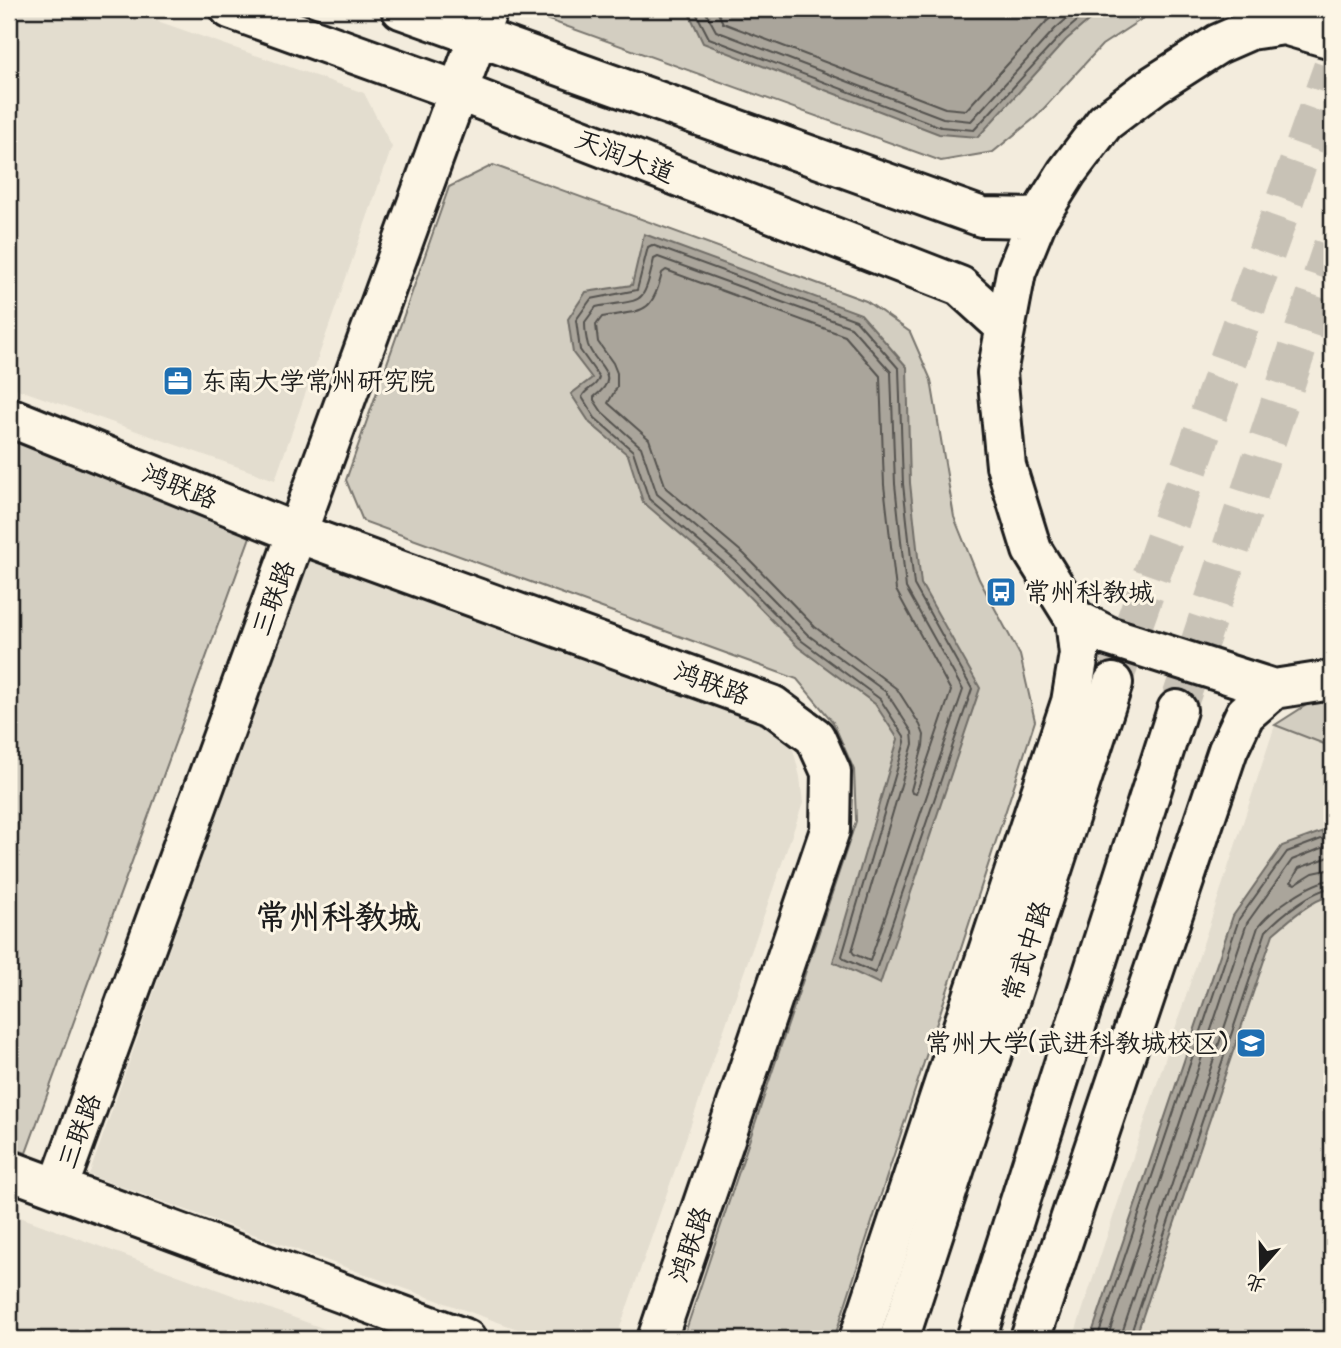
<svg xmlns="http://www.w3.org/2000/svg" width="1341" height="1348" font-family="'Architects Daughter','LXGW WenKai TC',sans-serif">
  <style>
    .built { fill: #e3ddcf }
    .green { fill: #d3cec1; stroke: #78756e; stroke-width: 2 }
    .water { fill: #aaa59b; stroke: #716e68; stroke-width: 2 }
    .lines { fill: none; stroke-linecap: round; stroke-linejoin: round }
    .shore { stroke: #55534f; stroke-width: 2 }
    .major-tunnel { stroke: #c8c2b6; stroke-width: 38; stroke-dasharray: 38 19; stroke-linecap: butt }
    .minor-casing { stroke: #1c1c1c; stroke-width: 44 }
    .major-casing { stroke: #1c1c1c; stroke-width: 44 }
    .minor { stroke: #fcf5e5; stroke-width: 38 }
    .major { stroke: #fcf5e5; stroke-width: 38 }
    .labels { text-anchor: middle; stroke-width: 6; stroke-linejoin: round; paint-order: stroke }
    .street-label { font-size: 26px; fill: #1c1c1c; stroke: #fcf5e5 }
    .poi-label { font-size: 26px; fill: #1c1c1c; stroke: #fcf5e5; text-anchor: start }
    .district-label { font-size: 33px; font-weight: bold; fill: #1c1c1c; stroke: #fcf5e5 }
  </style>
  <rect width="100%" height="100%" fill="#f3ecdd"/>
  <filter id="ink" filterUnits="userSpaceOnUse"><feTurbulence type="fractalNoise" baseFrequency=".0143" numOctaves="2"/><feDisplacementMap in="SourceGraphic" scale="14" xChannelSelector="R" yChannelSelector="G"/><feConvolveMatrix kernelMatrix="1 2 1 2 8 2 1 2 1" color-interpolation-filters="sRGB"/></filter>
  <g filter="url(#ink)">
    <path class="built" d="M9 9H123L364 93 392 147 275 480 9 386Z
      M314 542 777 723 793 749 800 777 803 803 616 1339H545L89 1175Z
      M1275 725 1332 747V1339H1073Z
      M9 1213 352 1339H9Z"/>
    <path class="green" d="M539 9H1157L1102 45 1036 117 993 152 941 161 543 18Z
      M493 165 866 301 910 332 931 380 954 517 979 579 1020 655 1035 721 834 1339H683L856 821 854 770 833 722 797 679 363 521 346 480 449 187Z
      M9 435 255 523 26 1153 9 1147Z
      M1332 699V747L1275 725 1308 704Z"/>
    <path class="water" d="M687 9H1102L1066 40 978 137 939 134 703 43Z
      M644 234 861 314 907 367 910 483 921 584 980 688 880 984 833 962 898 739 875 704 798 647 726 573 643 502 628 455 590 423 571 394 592 378 573 353 568 319 586 292 632 285Z
      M1332 828V895C1310 901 1290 919 1273 934L1135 1339H1090L1233 916 1282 846Z"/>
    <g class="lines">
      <path class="shore" d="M694 9 709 38 941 127 974 130 1061 35 1091 9
        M704 9 716 31 943 118 971 121 1055 29 1078 9
        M716 9 723 23 945 108 966 110 1046 22 1062 9
        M652 245 856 320 899 369 903 484 914 585 972 689 875 973 844 959 842 956 905 742 904 736 880 699 802 641 730 568 649 499 633 451 595 418 582 397C585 388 597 388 599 377L580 350 576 320 591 299 637 290 648 247Z
        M658 257 851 327 891 372 895 484 906 588 963 690 870 961 854 954 852 951 913 744 912 732 886 692 808 635 736 561 657 494 641 447 602 412 594 400V397C624 375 595 366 588 345 586 338 585 329 585 322L596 307C644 298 642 309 654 259Z
        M666 270 845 336 880 376 884 485 896 590 951 691 916 794 912 793 911 790 923 746 924 735 920 725 897 689 815 627 744 554 666 488 649 439 608 403 617 387V373L613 363 598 342 596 325 602 317C642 310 652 316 662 273Z
        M1332 856 1299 868 1291 882 1295 884 1313 873 1332 869
        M1097 1339 1239 919 1287 852 1332 835
        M1107 1339 1247 923 1292 860 1332 844
        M1120 1339 1258 927C1271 910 1311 881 1332 880
        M1129 1339 1266 931C1280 916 1312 890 1332 888"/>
      <path class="major-tunnel" d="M1113 683 1332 68
        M1177 710 1332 246"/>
      <g class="minor-casing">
        <path id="minor" d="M230 9 458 91 960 286 1005 327
          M401 9 982 217 1038 218
          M1332 39 1284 25 1250 30 1218 44 1154 85 1105 122 1067 172 1038 218 1016 272 997 373 1006 466 1032 550 1075 619 1108 636 1274 689 1332 680
          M9 417 297 533 772 705 815 737 831 772 830 830 657 1339
          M9 1170 466 1339
          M58 1188 488 9
          M859 1339 1071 702 1079 654 1075 619
          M1030 1339 1228 750 1245 714 1274 689"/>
      </g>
      <g class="major-casing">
        <path id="major" d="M899 1339 1113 683
          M976 1339 1177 710"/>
      </g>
      <use href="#minor" class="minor"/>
      <use href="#major" class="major"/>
    </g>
  </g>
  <defs>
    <g id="office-square" transform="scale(1.575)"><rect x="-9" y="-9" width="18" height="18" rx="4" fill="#1f6fb2" stroke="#fcf5e5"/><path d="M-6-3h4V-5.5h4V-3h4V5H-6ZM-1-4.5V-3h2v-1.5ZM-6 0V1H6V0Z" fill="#fff"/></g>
    <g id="bus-square" transform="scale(1.575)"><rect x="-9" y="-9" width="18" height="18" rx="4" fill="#1f6fb2" stroke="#fcf5e5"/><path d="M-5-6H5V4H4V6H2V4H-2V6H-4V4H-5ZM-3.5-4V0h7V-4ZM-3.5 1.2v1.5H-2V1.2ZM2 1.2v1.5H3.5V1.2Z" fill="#fff"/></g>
    <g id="university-square" transform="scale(1.575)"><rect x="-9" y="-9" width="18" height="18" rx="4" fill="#1f6fb2" stroke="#fcf5e5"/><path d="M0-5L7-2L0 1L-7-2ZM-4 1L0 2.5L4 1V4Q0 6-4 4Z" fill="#fff"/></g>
  </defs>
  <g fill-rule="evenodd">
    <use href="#office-square" x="178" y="381"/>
    <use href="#bus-square" x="1001" y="592"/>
    <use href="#university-square" x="1251" y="1043"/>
  </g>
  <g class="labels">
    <g class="street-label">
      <text transform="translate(625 156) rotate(21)" y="9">天润大道</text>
      <text transform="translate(180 486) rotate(22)" y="9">鸿联路</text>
      <text transform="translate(273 598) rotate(-70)" y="9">三联路</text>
      <text transform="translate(712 683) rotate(20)" y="9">鸿联路</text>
      <text transform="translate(1026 951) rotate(-72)" y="9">常武中路</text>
      <text transform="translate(79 1131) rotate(-70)" y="9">三联路</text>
      <text transform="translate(690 1244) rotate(-71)" y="9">鸿联路</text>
    </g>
    <g class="poi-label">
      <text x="201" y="390">东南大学常州研究院</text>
      <text x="1024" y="601">常州科教城</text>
      <text x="1228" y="1052" text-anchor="end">常州大学(武进科教城校区)</text>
    </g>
    <g class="district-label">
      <text x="338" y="928">常州科教城</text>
    </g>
  </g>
  <rect width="1341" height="1348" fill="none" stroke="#fcf5e5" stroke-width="35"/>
  <rect x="18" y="18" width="1306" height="1313" fill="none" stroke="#1c1c1c" stroke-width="2.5" filter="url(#ink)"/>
  <g transform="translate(1261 1268) rotate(200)" stroke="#fcf5e5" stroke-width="5" paint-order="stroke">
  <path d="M0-5L12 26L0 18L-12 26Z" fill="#1c1c1c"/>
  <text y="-10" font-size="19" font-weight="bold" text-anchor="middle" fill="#1c1c1c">北</text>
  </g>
</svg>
